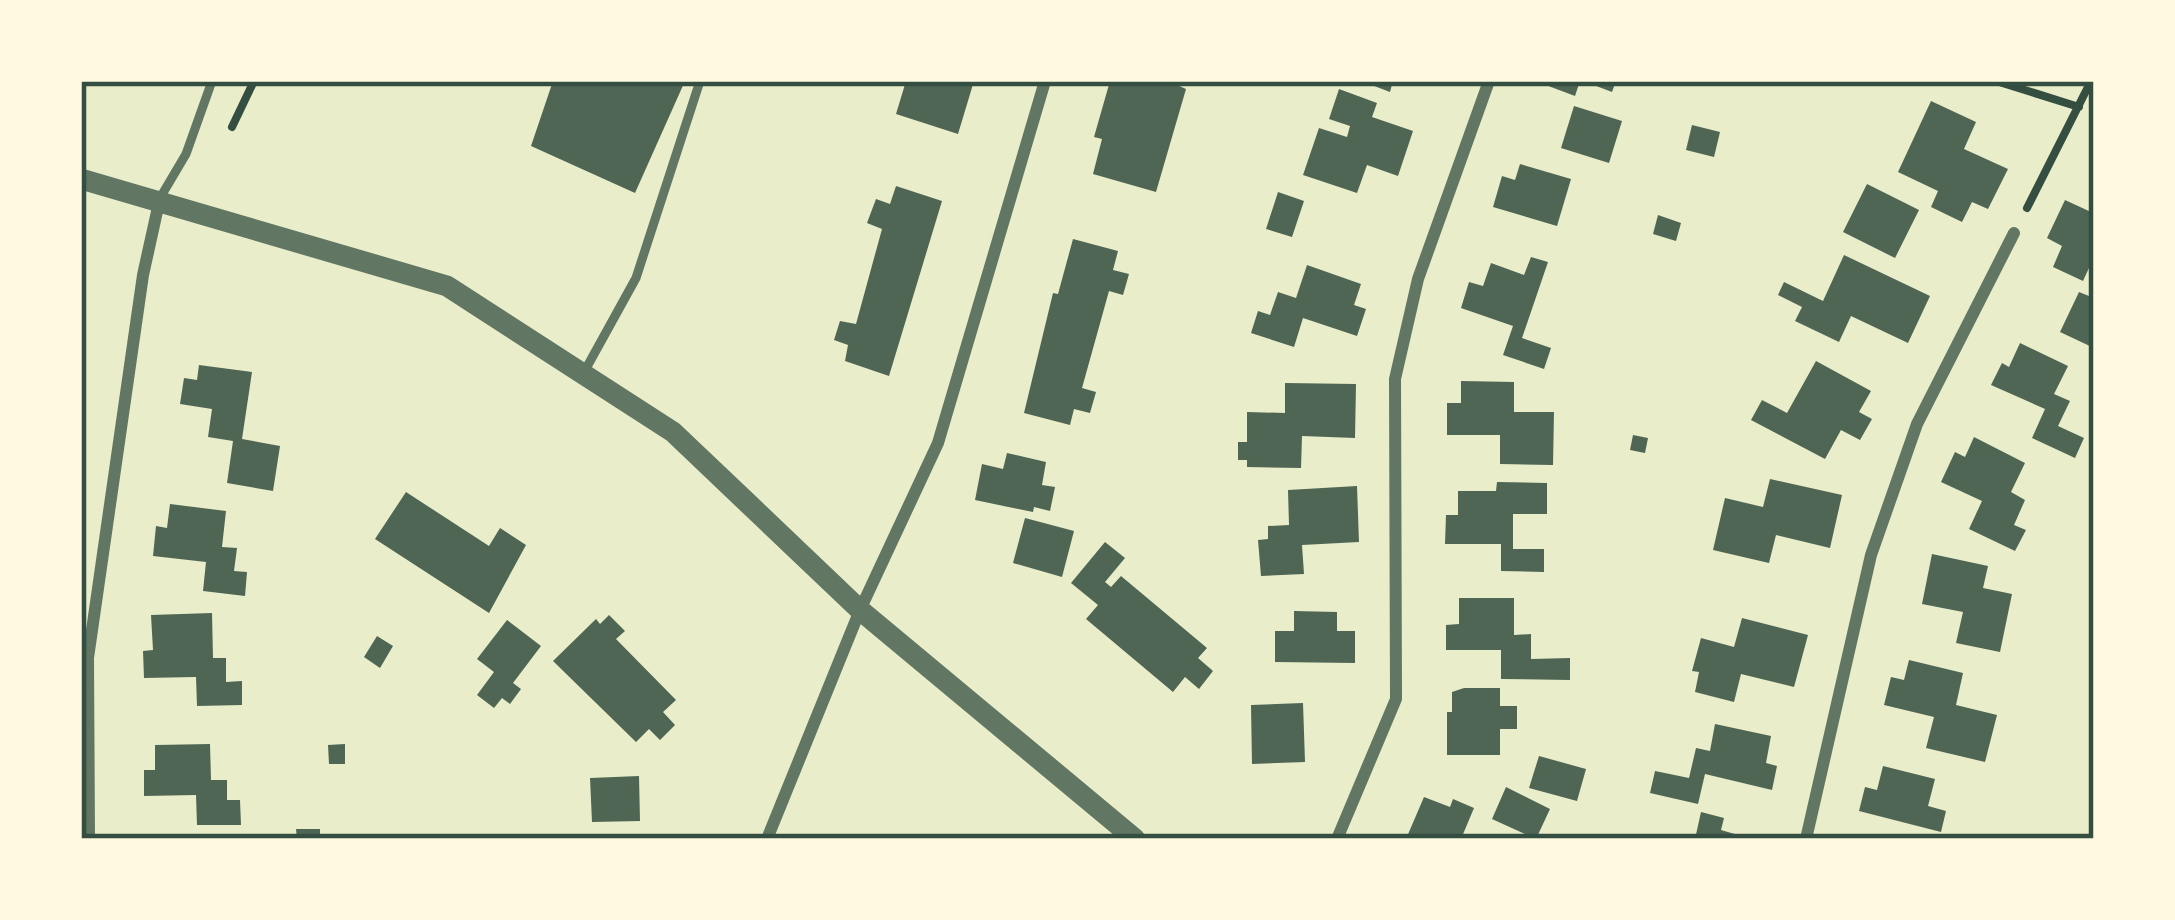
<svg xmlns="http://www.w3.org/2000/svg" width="2175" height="920" font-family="'Roboto Condensed',sans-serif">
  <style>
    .building { fill: #4f6655 }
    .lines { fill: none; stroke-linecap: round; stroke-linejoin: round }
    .path { stroke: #344e41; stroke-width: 8 }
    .service { stroke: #617663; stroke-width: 9 }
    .minor { stroke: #617663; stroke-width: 12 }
    .tertiary { stroke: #617663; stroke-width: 21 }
    .neatline { fill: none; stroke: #344e41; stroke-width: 4.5 }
  </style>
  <rect width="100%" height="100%" fill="#e9edc9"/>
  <path class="building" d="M553 81H685L635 193 531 146Z
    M906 81H974L958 134 896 114Z
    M1110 81H1168L1186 89 1156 192 1093 174 1102 139 1094 137Z
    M1361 81H1393L1390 92Z
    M1535 81H1580L1575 96Z
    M1583 81H1616L1612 92Z
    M1339 89 1377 103 1372 117 1413 131 1398 176 1367 165 1357 193 1303 175 1319 128 1347 137 1350 126 1329 119Z
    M1931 101 1976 122 1964 149 2008 169 1988 209 1972 202 1962 222 1931 207 1938 191 1898 172Z
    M1574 106 1622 121 1609 163 1561 148Z
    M1692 125 1720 132 1714 157 1686 150Z
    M1520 164 1571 179 1557 226 1493 207 1502 176 1515 180Z
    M1867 184 1919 210 1895 258 1843 232Z
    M896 186 942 201 889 376 845 361 848 345 834 340 840 321 856 324 882 229 867 223 876 199 890 204Z
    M1278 192 1304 201 1292 237 1266 229Z
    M2065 200 2091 212 2094 205V257L2083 281 2053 267 2062 246 2047 238Z
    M1658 215 1681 223 1676 241 1653 234Z
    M1073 239 1118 251 1113 270 1129 274 1123 295 1109 291 1082 388 1096 392 1090 413 1074 409 1070 425 1024 413 1053 293 1058 294Z
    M1844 255 1930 296 1908 343 1851 316 1839 342 1795 321 1802 307 1778 295 1784 282 1823 301Z
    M1531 257 1548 262 1522 338 1551 348 1544 369 1503 355 1513 326 1461 308 1469 282 1483 286 1491 263 1524 275Z
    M1307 265 1361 284 1354 305 1366 309 1357 336 1303 318 1294 347 1251 333 1258 311 1270 315 1278 292 1296 298Z
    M2079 292 2094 298V348L2060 332Z
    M2020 343 2068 366 2054 394 2070 401 2058 426 2084 438 2075 458 2032 438 2045 409 1991 385 2002 363 2009 367Z
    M1816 361 1871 391 1859 412 1872 419 1860 440 1841 430 1825 459 1751 420 1762 400 1787 413Z
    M199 365 252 372 242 439 280 446 273 491 227 483 233 441 208 437 212 409 180 404 184 378 197 380Z
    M1461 381 1514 382V412H1554L1553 465 1500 464V435H1447V403H1461Z
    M1285 383 1356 384 1355 438 1302 436 1301 468 1247 467V460H1238V442H1247V412L1285 413Z
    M1633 435 1648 438 1645 453 1630 450Z
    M1974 437 2025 463 2011 492 2025 500 2014 525 2026 530 2015 551 1969 529 1982 501 1941 482 1955 452 1965 457Z
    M1007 453 1046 462 1042 485 1055 487 1050 511 1034 507 1033 512 975 500 982 464 1003 469Z
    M1770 479 1842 495 1830 548 1776 535 1769 563 1713 550 1725 498 1763 507Z
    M1497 482 1547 483V514H1513V549H1544V572L1501 571V544H1445L1446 515H1458V491H1496Z
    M1357 486 1359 542 1302 545 1304 574 1261 576 1258 540 1268 539V526L1289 525 1288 490Z
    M406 492 489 546 500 528 526 545 489 613 375 539Z
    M170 504 226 511 222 547 237 548 234 571 247 572 245 596 203 591 206 562 153 556 156 526 167 528Z
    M1025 518 1074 531 1062 577 1013 563Z
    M1105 542 1125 558 1105 582 1111 587 1121 576 1207 648 1198 658 1213 671 1199 689 1185 677 1173 692 1086 619 1098 605 1071 583Z
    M1932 554 1988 566 1983 588 2012 594 2000 652 1956 643 1963 612 1922 604Z
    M1459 598H1514V635L1531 634V659L1570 658V680L1501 679V650H1446V625L1459 624Z
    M1294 611 1337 612V631H1355V663L1275 662V631H1294Z
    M212 613 213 658H226V682L242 681V705L197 706 196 677 144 678 143 651 153 650 151 615Z
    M609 615 625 631 616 639 676 700 663 712 675 725 660 740 649 729 636 742 553 661 596 619 600 624Z
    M1742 618 1808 635 1794 687 1741 674 1734 702 1695 692 1699 672 1692 671 1701 638 1734 647Z
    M507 620 541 646 513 683 521 689 510 704 502 698 494 708 477 695 494 672 477 659Z
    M377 636 393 646 380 668 364 657Z
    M1909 660 1963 673 1956 705 1997 715 1985 762 1926 748 1934 717 1884 705 1891 677 1904 680Z
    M1464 688H1500V706H1517V729H1500V755H1447V712H1452V692Z
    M1303 703 1305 762 1252 764 1251 705Z
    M1715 724 1771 736 1766 763 1777 766 1772 790 1705 774 1698 804 1650 793 1655 771 1689 778 1696 748 1710 751Z
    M210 744 211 780H227V800H240L241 825H197L196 795 144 796V770H155V745Z
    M345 744V764H329L328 745Z
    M1539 756 1586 769 1577 801 1529 788Z
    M1883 766 1935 779 1928 806 1946 811 1941 832 1859 811 1865 787 1877 790Z
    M639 776 640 821 592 822 590 778Z
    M1506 787 1550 809 1536 839 1492 819Z
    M1424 797 1450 807 1453 799 1474 808 1461 839H1406Z
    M1701 812 1724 818 1721 830 1752 839H1695Z
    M296 829H320V839H297Z"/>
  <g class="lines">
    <path class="path" d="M1996 81 2079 107
      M232 127 254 81
      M2027 208 2091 81"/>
    <path class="service" d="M160 198 186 154 212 81
      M583 374 636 278 700 81"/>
    <path class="minor" d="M89 839 88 658 143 275 160 198
      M767 839 860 610 938 443 1045 81
      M1337 839 1396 699 1395 379 1418 279 1489 81
      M1806 839 1871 555 1917 424 2014 233"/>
    <path class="tertiary" d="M81 179 447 286 673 432 860 610 1135 839"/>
  </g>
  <rect width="2175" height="920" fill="none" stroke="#fefae0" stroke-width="168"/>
  <rect x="84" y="84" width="2007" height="752" class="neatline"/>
</svg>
